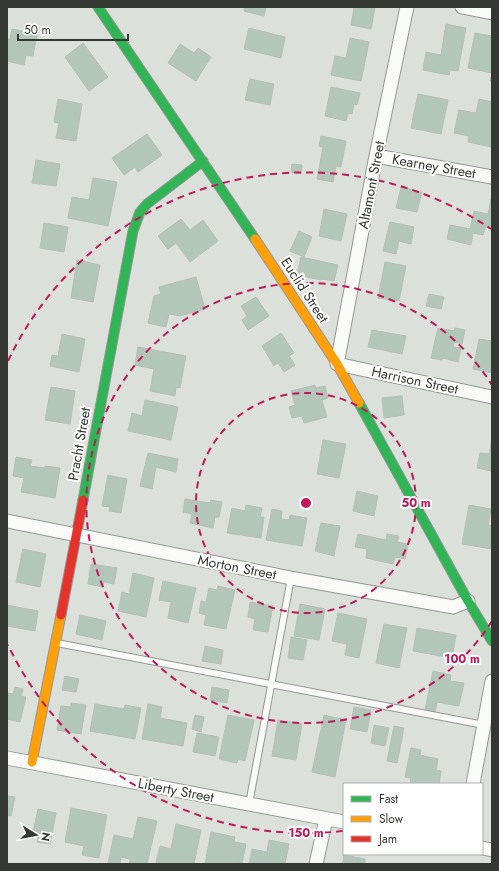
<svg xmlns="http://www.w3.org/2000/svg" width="499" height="871" font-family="Jost,sans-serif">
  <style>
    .building { fill: #b2c7ba; stroke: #b7bdb8 }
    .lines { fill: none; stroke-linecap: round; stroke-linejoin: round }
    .lane-casing { stroke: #949894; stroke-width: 8 }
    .street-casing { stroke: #949894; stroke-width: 15 }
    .fast-casing { stroke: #949894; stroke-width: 11 }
    .slow-casing { stroke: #949894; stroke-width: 11 }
    .jam-casing { stroke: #949894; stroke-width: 11 }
    .lane { stroke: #fafaf9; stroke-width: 6 }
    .street { stroke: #fafaf9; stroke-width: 13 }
    .fast { stroke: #30b455; stroke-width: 9 }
    .slow { stroke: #ff9f0a; stroke-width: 9 }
    .jam { stroke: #e5322d; stroke-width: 9 }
    .ring { fill: none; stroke: #c2185b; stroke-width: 2; stroke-dasharray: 7 5 }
    .labels { text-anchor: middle; stroke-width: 4; stroke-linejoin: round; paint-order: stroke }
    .street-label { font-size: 14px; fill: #343833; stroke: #fff }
    .centre { fill: #c2185b; stroke: #fff; stroke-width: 2 }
    .ring-label { font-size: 12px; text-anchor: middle; font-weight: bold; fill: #c2185b; stroke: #fff; stroke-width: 4; stroke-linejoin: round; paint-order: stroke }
  </style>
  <rect width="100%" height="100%" fill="#dbe1da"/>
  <path class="building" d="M245 7H266L264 16 244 11Z
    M354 7H375L371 29 351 25Z
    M446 24 466 28 458 71 450 70 449 75 423 70 426 52 441 55Z
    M249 28 285 37 281 58 244 49Z
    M12 29 37 34 33 56 26 55 24 65 7 61V39H10Z
    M475 33 492 36 490 48H492V81H490L492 73 468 68Z
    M350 38 369 42 361 81 331 75 335 56 346 58Z
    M83 43 108 77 89 91 65 57Z
    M180 44 194 53 198 48 211 57 196 81 168 63Z
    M250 79 274 84 270 105 245 100Z
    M331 87 360 93 357 105 354 104 352 114 348 113 346 121 325 116Z
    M418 94 448 100 441 134 411 128Z
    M58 99 82 104 76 141 56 138 59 123 54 122Z
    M479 99 492 102V140L491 147 468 142 469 136 454 133 459 110 476 113Z
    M147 134 162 155 138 172 135 167 124 175 112 158Z
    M321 136 346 141 341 167 336 166 333 182 317 179 323 147 319 146Z
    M36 160 60 164 56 186 32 183Z
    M292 164 302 165 301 174 291 172Z
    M93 178 117 182 108 226 68 218 72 197 89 200Z
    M401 187 422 192 417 212 396 208Z
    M491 199 492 200V228L485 227 483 235 473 233 471 245 447 239 450 225 470 229 474 211 488 214Z
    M324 209 347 214 341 241 319 236Z
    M181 219 190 230 203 220 218 241 190 262 176 243 168 249 158 236Z
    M390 222 414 227 411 244 399 241 396 254 383 251Z
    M44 223 68 227 64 252 40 248Z
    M299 231 312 237 304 257 290 251Z
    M301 257 338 265 334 281 322 279 321 280 297 275Z
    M77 260 100 265 93 302 71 298Z
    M385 262 406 266 399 301 378 298Z
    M196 277 205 309 180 316 169 314 166 327 148 323 154 296 161 294 159 287Z
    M429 294 444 297 441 309 426 306Z
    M256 297 269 316 248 330 242 320 247 316 241 306Z
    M438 328 454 331 455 328 465 330 462 344 454 342 453 347 461 348 458 362 443 358 442 360 431 358Z
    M372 330 406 336 402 354 368 347Z
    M281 333 294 353 289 356 295 365 284 372 278 363 274 366 262 346Z
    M62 334 85 339 79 372 50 366 52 355 58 356Z
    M479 339 492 341V373L473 369Z
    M138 347 186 356 180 388 176 387 175 396 150 391 154 369 135 365Z
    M315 385 316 388 325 386 328 398 322 400 327 417 304 423 302 416 292 418 289 407 295 405 291 391Z
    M51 387 75 391 70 424 45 420Z
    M402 396 404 415 384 418 382 398Z
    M145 400 178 407 171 440 128 431 132 413 142 416Z
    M492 438 491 471 477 468 480 453 489 454Z
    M323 440 346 444 339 478 317 474Z
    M148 453 178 459 176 472 156 467 152 489 140 486Z
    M16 457 32 460 30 466 45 468V466L60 468 55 498 21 492 24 478 13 476Z
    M108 475 127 479 121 513 109 511 110 507 102 506Z
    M357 491 378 496 374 516 353 511Z
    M185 499 210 503 211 500 222 502 219 517H215L213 528 190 523 192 514 183 512Z
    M246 505 262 508 260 517H264L261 538 227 533 232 508 245 511Z
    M469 505 491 509 488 525 492 526V549L462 544Z
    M272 509 282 511 281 519 289 520 290 515 307 518 302 546 266 540Z
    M321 523 340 526 334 556 315 551Z
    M358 534 386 540 387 534 399 536 397 542 408 544 405 559 395 557 393 564 366 558 367 549 355 547Z
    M23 549 46 554 40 587 16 582Z
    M91 564 117 568 114 584 104 582 103 587 88 584Z
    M133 573 154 578 146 617 118 611 122 592 129 594Z
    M163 581 196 588 188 623 168 618 171 602 159 600Z
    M218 586 235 590 226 629 204 625 206 615 199 613 201 601 206 602 209 588 217 590Z
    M250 602 273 606 268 632 253 630 255 619 248 617Z
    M300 604 325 609 319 640 294 636Z
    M7 605 38 611 35 631 7 626Z
    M338 613 367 619 359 658 345 655 347 644 332 641Z
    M80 615 106 621 102 640 76 634Z
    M384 624 407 628 399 668 376 663Z
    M417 628 456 635 452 658 413 651Z
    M291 637 307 640 303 660 288 658Z
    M205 646 223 650 221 664 202 661Z
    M433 671 451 675 450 681 464 683 459 706 437 702 435 712 425 710Z
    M65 676 79 679 76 692 62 690Z
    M15 687 23 689 21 696 26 697 20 722 7 719V693L13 694Z
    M212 687 229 690 227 703 210 700Z
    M71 703 86 705 81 734 57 730 61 706 71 707Z
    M95 704 124 709 125 705 141 708 135 739 90 731Z
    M148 704 162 707 160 718 187 723 183 746 142 739Z
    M354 707 371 710 367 732 350 729Z
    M195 715 204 717 201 732 192 729Z
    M228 715 254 720 245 761 238 759 237 763 219 759Z
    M324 715 346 720 335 777 312 772Z
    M278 720 302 724 296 760 272 756Z
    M374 725 389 728 385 746 371 743Z
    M394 726 404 728 397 763 387 761Z
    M197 733 219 737 215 756 193 752Z
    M411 748 421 750 420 755 438 759 436 770 441 771 439 784H410L411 778 405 777Z
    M7 796 15 797 11 816 7 815Z
    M71 808 107 815 99 858 82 855 84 846 65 842Z
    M38 809 56 813 50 844 37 842 39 833 33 832Z
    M138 817 157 821 147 864H129L130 859 121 857 120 864H108L114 835 133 839Z
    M176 824 201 830 194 864H165L156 862 160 846 171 849Z
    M211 832 235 837 234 842 246 844 242 863 235 862V864H205Z
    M269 840 289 844 285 864H249L252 849 267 852Z
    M344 855 365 859V864H343Z"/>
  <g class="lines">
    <g class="lane-casing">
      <path id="lane" d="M57 643 484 725
        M249 804 291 578"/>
    </g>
    <g class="street-casing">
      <path id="street" d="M407 7 376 156 337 364 492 397
        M462 7 492 13
        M376 156 492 177
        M7 521 291 578 448 606 453 607 468 601
        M7 758 344 822
        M473 784 492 681
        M482 848 492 850
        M316 864 326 819"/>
    </g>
    <g class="fast-casing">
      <path id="fast" d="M98 7 255 239
        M359 403 468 601 492 641
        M83 500 133 231 140 212 147 204 203 161"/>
    </g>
    <g class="slow-casing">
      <path id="slow" d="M255 239 337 364 359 403
        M32 762 61 615"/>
    </g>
    <g class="jam-casing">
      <path id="jam" d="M61 615 83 500"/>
    </g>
    <use href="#lane" class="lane"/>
    <use href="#street" class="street"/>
    <use href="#fast" class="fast"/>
    <use href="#slow" class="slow"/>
    <use href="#jam" class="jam"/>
  </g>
  <g class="ring">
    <circle cx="306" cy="503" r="110"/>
    <path d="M492 621A220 220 0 1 1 492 385"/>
    <path d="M343 831A330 330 0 0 1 8 645M8 361A330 330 0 0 1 491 229"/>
  </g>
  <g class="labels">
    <g class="street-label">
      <text transform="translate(434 166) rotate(10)" y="5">Kearney Street</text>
      <text transform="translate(371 185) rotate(-79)" y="5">Altamont Street</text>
      <text transform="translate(305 290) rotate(57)" y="5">Euclid Street</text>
      <text transform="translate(415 380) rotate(12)" y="5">Harrison Street</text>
      <text transform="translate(79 444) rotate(-80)" y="5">Pracht Street</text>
      <text transform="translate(237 567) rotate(11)" y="5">Morton Street</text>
      <text transform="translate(176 790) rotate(11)" y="5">Liberty Street</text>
    </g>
  </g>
  <circle cx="306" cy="503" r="6" class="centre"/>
  <g class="ring-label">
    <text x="416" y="507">50 m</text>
    <text x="462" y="663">100 m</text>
    <text x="306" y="837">150 m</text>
  </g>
  <rect width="499" height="871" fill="none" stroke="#343833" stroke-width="16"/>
  <rect x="343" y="783" width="140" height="72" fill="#ffffff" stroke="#aeafad"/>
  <rect x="351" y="796" width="20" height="6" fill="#30b455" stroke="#aeafad"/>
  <text x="379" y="803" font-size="12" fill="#343833">Fast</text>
  <rect x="351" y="816" width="20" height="6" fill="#ff9f0a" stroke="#aeafad"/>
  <text x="379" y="823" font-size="12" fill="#343833">Slow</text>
  <rect x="351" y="836" width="20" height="6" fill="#e5322d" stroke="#aeafad"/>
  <text x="379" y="843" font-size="12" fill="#343833">Jam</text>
  <g transform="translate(36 835) rotate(101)" stroke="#ffffff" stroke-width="3" paint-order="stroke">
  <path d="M0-3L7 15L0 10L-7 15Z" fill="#343833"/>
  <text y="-6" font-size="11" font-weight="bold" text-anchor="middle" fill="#343833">N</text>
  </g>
  <path d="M18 34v6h110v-6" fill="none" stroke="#343833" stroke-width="2"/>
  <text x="24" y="34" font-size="12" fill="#343833" stroke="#ffffff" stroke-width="3" paint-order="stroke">50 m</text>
</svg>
